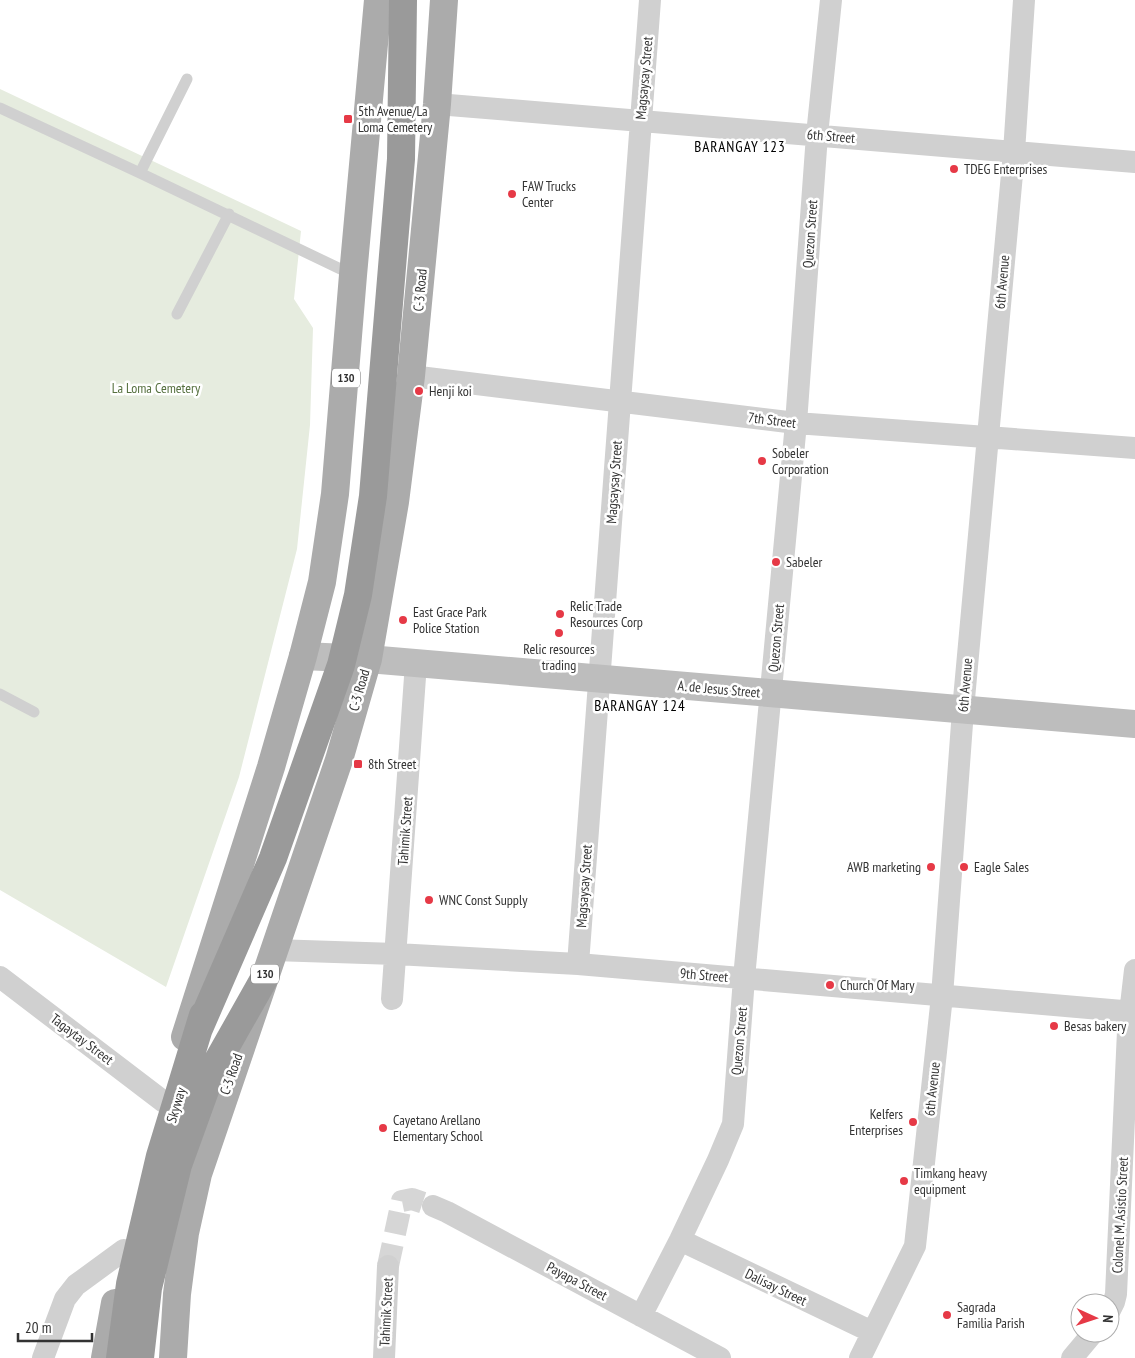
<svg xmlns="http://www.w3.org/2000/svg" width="1135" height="1358" font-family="'PT Sans Narrow',sans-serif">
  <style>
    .green { fill: #e6ecdf }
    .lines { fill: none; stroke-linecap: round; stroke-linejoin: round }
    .street-tunnel { stroke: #d6d6d6; stroke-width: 22; stroke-dasharray: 22 11; stroke-linecap: butt }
    .lane { stroke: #d0d0d0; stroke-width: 11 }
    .street { stroke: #d0d0d0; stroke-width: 22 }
    .secondary { stroke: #bdbdbd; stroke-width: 28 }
    .primary { stroke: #ababab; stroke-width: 28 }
    .highway { stroke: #9a9a9a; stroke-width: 28 }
    .poi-dot { fill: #e63946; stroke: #fff; stroke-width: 2 }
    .labels { text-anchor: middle; stroke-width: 5; stroke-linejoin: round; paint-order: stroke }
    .shield { fill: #fff; stroke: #707070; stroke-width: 1 }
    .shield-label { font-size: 12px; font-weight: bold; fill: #333 }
    .street-label { font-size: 14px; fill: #333; stroke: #fff }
    .poi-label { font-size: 14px; fill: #333; stroke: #fff; text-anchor: start }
    .park-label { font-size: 14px; fill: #56703f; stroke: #fff }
    .neighbourhood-label { font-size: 15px; letter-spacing: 1px; fill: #000; stroke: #fff }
  </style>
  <rect width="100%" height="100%" fill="#fff"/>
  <path class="green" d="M0 89 301 231 294 299 313 328 310 425 297 549 239 777 166 987 0 890Z"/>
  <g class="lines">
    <path class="street-tunnel" d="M388 1266 402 1201 412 1199 433 1206"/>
    <path class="lane" d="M0 108 140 173 353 275
      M140 173 187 79
      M177 314 229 214
      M0 694 34 712"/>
    <path class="street" d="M437 104 1135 162
      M411 376 796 423 1135 448
      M273 950 396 954 578 964 1135 1012
      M578 964 650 0
      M0 977 164 1102
      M392 999 416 663
      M433 1206 447 1212 720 1358
      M680 1240 872 1332
      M1110 1310 1114 1302 1116 1294 1128 1031 1135 970
      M641 1316 680 1240 718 1160 733 1124 744 978 796 423 817 135 831 0
      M43 1358 65 1299 76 1285 124 1250
      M384 1358 388 1266
      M860 1358 915 1246 942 996 963 710 1014 152 1024 0
      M1072 1358 1093 1333"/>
    <path class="secondary" d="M303 656 368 659 1135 724"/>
    <path class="primary" d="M185 1037 271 767 303 656 322 582 335 494 353 275 378 0
      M105 1358 115 1303
      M173 1358 177 1294 185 1233 198 1174 339 760 368 659 395 502 411 376 437 104 444 0"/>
    <path class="highway" d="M198 1031 273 858 341 665 358 595 373 496 401 159 403 0
      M120 1358 130 1284 160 1156 203 1015
      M140 1358 148 1288 178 1165 212 1071 264 979"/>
  </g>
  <g class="poi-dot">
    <rect x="343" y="114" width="10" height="10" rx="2.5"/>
    <circle cx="954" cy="169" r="5"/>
    <circle cx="512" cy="194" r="5"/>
    <circle cx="419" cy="391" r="5"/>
    <circle cx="762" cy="461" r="5"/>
    <circle cx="776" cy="562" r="5"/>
    <circle cx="560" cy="614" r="5"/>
    <circle cx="403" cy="620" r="5"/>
    <circle cx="559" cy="633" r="5"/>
    <rect x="353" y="759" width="10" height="10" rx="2.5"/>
    <circle cx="931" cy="867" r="5"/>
    <circle cx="964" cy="867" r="5"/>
    <circle cx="429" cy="900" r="5"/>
    <circle cx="830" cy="985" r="5"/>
    <circle cx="1054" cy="1026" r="5"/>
    <circle cx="913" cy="1122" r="5"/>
    <circle cx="383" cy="1128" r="5"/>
    <circle cx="904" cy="1181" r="5"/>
    <circle cx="947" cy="1315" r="5"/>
  </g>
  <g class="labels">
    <g class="shield">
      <rect x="332" y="368.5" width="28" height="19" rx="4"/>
      <rect x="251" y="964.5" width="28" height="19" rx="4"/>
    </g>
    <g class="shield-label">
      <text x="346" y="382">130</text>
      <text x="265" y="978">130</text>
    </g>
    <g class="street-label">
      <text transform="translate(644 78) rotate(-85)" y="5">Magsaysay Street</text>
      <text transform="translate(831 136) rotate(5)" y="5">6th Street</text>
      <text transform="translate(810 234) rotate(-86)" y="5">Quezon Street</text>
      <text transform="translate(1002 282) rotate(-85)" y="5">6th Avenue</text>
      <text transform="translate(420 290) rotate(-85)" y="5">C-3 Road</text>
      <text transform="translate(772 420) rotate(7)" y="5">7th Street</text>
      <text transform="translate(614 482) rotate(-86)" y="5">Magsaysay Street</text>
      <text transform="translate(776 638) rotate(-85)" y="5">Quezon Street</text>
      <text transform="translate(965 685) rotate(-85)" y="5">6th Avenue</text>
      <text transform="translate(719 689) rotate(5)" y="5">A. de Jesus Street</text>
      <text transform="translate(359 690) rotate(-74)" y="5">C-3 Road</text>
      <text transform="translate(405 831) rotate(-86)" y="5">Tahimik Street</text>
      <text transform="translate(584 886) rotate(-86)" y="5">Magsaysay Street</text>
      <text transform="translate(704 975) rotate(5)" y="5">9th Street</text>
      <text transform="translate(82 1039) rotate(37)" y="5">Tagaytay Street</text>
      <text transform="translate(739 1041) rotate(-85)" y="5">Quezon Street</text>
      <text transform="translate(231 1074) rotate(-71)" y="5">C-3 Road</text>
      <text transform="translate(932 1089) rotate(-84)" y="5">6th Avenue</text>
      <text transform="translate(176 1105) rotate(-73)" y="5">Skyway</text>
      <text transform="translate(1120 1215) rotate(-87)" y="5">Colonel M. Asistio Street</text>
      <text transform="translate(577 1281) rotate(28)" y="5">Payapa Street</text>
      <text transform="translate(776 1287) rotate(26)" y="5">Dalisay Street</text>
      <text transform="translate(386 1312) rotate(-87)" y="5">Tahimik Street</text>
    </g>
    <g class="poi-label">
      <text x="358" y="116">5th Avenue/La<tspan x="358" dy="16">Loma Cemetery</tspan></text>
      <text x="964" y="174">TDEG Enterprises</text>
      <text x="522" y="191">FAW Trucks<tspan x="522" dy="16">Center</tspan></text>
      <text x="429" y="396">Henji koi</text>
      <text x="772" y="458">Sobeler<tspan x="772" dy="16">Corporation</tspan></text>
      <text x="786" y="567">Sabeler</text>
      <text x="570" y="611">Relic Trade<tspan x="570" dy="16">Resources Corp</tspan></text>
      <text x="413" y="617">East Grace Park<tspan x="413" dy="16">Police Station</tspan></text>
      <text x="559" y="654" text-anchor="middle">Relic resources<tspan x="559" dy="16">trading</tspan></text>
      <text x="368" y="769">8th Street</text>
      <text x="921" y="872" text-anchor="end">AWB marketing</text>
      <text x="974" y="872">Eagle Sales</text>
      <text x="439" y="905">WNC Const Supply</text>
      <text x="840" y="990">Church Of Mary</text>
      <text x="1064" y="1031">Besas bakery</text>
      <text x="903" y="1119" text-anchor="end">Kelfers<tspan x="903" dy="16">Enterprises</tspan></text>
      <text x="393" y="1125">Cayetano Arellano<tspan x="393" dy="16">Elementary School</tspan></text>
      <text x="914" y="1178">Timkang heavy<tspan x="914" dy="16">equipment</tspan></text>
      <text x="957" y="1312">Sagrada<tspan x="957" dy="16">Familia Parish</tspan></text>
    </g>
    <g class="park-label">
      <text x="156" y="393">La Loma Cemetery</text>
    </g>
    <g class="neighbourhood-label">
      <text x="740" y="152">BARANGAY 123</text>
      <text x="640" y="711">BARANGAY 124</text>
    </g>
  </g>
  <g transform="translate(1095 1318) rotate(93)"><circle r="24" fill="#ffffff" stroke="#adadad"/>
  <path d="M0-4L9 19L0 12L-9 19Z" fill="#e63946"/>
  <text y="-8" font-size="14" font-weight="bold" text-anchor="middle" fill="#333333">N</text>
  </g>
  <path d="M18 1333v8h74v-8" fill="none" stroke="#333333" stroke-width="2.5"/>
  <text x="25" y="1333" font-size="15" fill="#333333" stroke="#ffffff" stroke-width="4" paint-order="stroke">20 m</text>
</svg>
